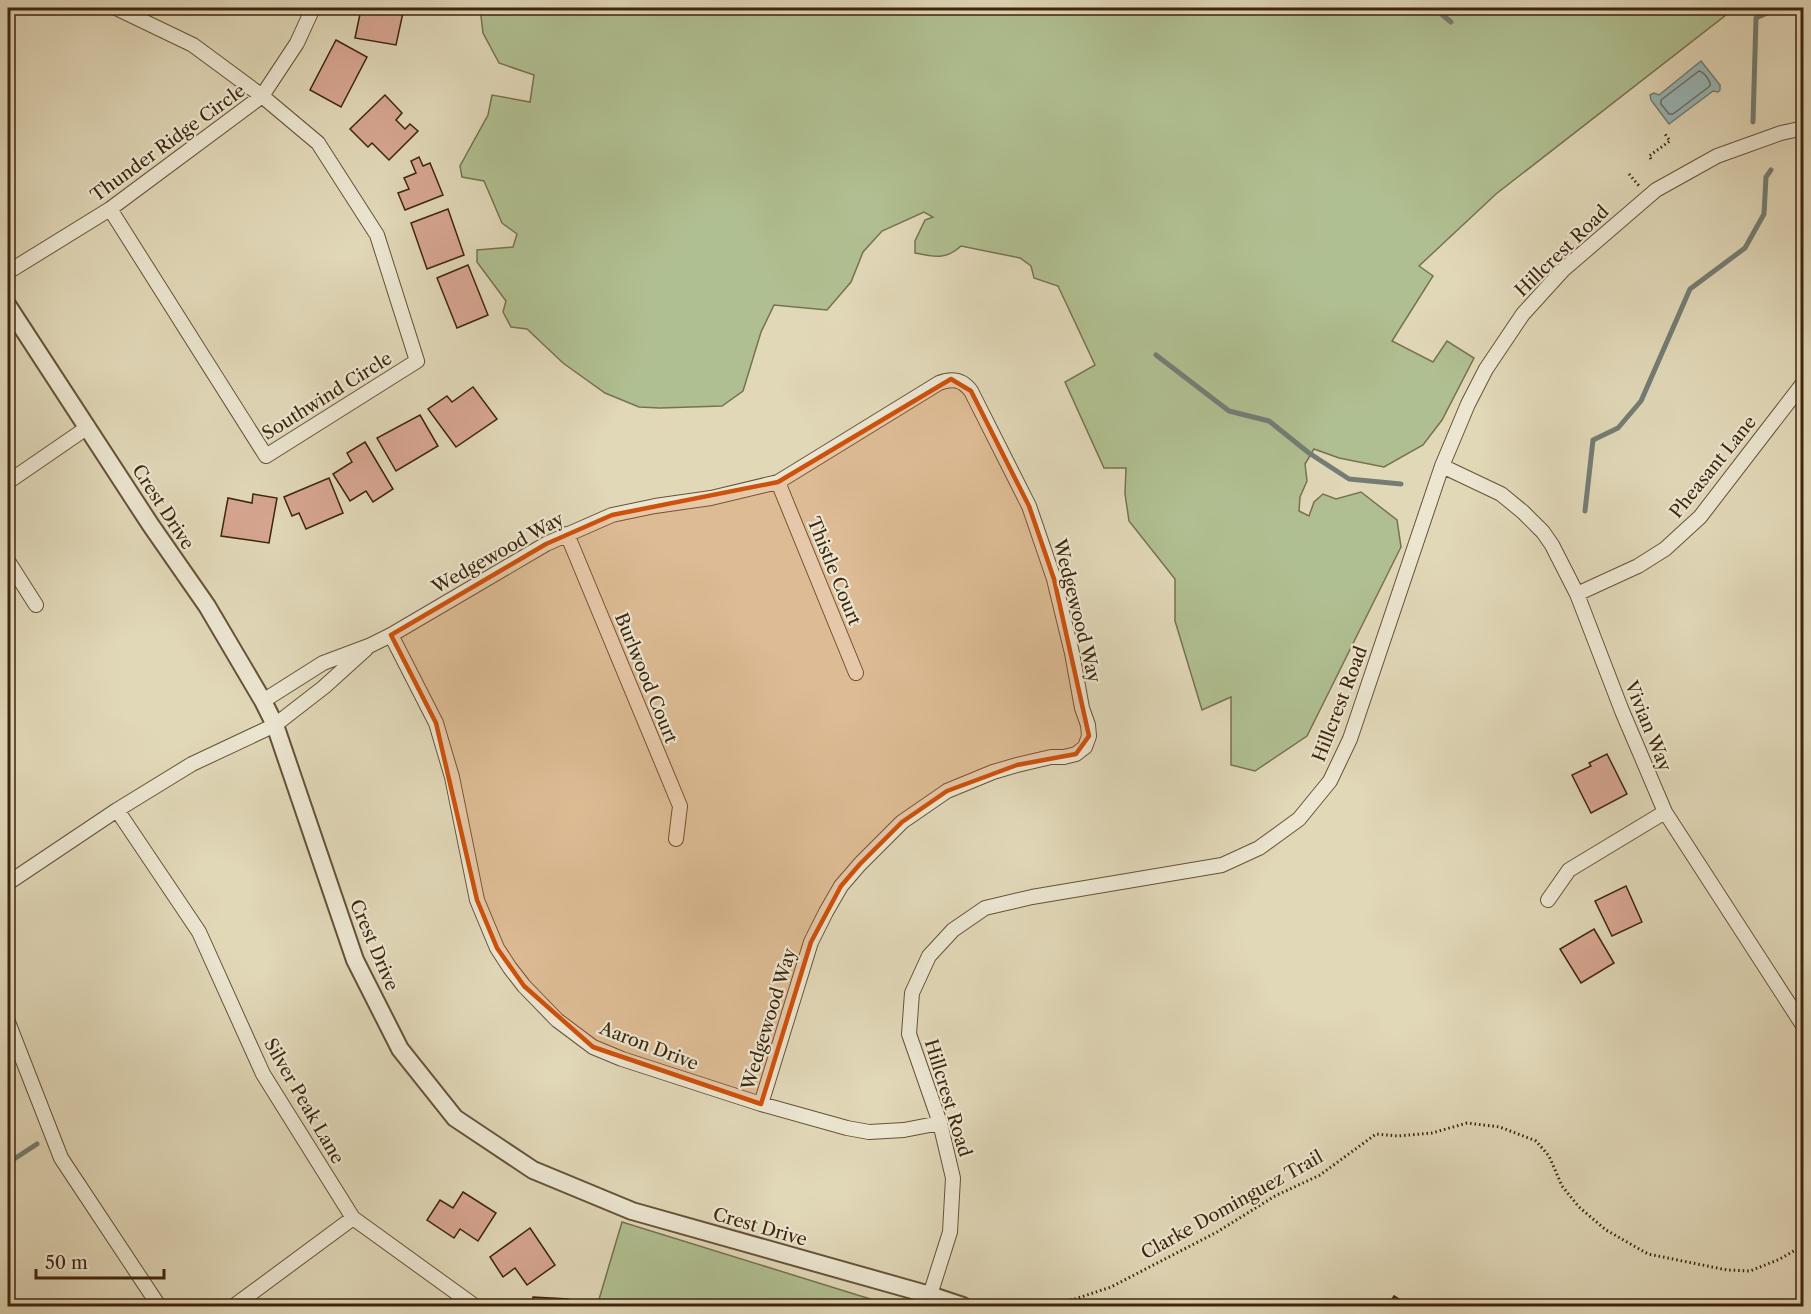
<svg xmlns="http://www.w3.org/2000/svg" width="1811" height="1314" font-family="'Libre Caslon Text',serif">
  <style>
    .green { fill: #b0bf91; stroke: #76724f; stroke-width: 1.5 }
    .water { fill: #98b8b9; stroke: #747d74; stroke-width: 1.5 }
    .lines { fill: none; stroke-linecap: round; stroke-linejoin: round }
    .shore { stroke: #6a6e63; stroke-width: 1.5 }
    .stream { stroke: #747d74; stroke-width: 5 }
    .building { fill: #d7a691; stroke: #3d250d; stroke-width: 1.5 }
    .minor-casing { stroke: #665238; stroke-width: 16 }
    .tertiary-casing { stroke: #665238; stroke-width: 20 }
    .path { stroke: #3d250d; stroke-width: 3; stroke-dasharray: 1.5 3; stroke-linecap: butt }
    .minor { stroke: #ece6d1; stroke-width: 14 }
    .tertiary { stroke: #ece6d1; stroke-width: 16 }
    .marked { fill: #ce510c; fill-opacity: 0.2; stroke: #ce510c; stroke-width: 4.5; stroke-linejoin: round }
    .labels { text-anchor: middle; stroke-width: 4.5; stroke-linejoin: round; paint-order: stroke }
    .street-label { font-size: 18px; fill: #3d250d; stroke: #ece6d1 }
  </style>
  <rect width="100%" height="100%" fill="#e1d8b8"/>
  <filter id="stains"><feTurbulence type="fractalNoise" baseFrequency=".00333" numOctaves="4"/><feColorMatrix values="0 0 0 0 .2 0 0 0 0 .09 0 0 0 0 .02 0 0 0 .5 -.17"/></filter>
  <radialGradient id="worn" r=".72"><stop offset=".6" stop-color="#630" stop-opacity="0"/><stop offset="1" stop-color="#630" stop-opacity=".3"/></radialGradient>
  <path class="green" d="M480 8H1677L1674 12 1679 14 1687 8H1735L1496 194 1419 266 1433 276 1392 341 1433 362 1447 341 1474 358 1442 420 1423 445 1384 467 1339 458 1314 449 1305 464 1307 481 1300 497 1299 511 1309 516 1314 502 1323 494 1336 499 1361 492 1397 520 1401 547 1307 736 1255 771 1231 765V697L1202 710 1175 621V579L1129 521 1125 494 1126 468H1104L1065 382 1095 365 1058 286 1034 278 1031 266 1020 258 961 246C946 260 934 257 915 253V241L925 220 933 217 924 212 882 231 863 252 851 282 827 310 774 305 761 332 743 391 722 406 660 408 639 407 605 393 563 363 527 329 511 327 503 312 506 301 477 262V250L513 247 517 234 502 223 484 181 462 177 460 166 488 115 492 95 530 102 534 75 499 63 483 33Z
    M622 1222 893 1306H597Z"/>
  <path class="water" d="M1701 61 1720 85V90L1718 92 1713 91 1669 124 1651 100 1650 95 1654 93 1659 95Z"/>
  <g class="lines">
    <path class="shore" d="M1699 71C1704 72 1711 81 1710 86L1673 114H1669L1661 104V100Z"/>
    <path class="stream" d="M1434 8 1451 22
      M1753 122 1756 18 1778 8
      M1156 355 1229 411 1269 421 1309 453 1349 479 1401 484
      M1585 511 1593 440 1618 428 1641 401 1690 289 1745 248 1764 214 1766 177 1771 170
      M8 1163 37 1144"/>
  </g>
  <path class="building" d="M356 8H404L396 45 355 38 360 14 355 13Z
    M336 40 367 57 341 107 310 90Z
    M385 95 402 113 396 120 405 129 410 124 418 131 389 160 372 143 368 147 350 129Z
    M419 157 423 166 430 163 443 195 405 210 398 193 409 189 404 178 416 173 411 161Z
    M448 209 464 255 427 269 411 223Z
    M468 265 488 315 457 328 437 278Z
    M473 387 497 419 456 447 428 409 447 396 452 402Z
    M420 415 438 446 396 471 377 438Z
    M365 442 393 489 373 502 366 491 350 501 333 474 352 462 347 453Z
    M329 478 343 513 306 529 299 513 292 516 284 497Z
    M253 494 277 498 269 543 221 536 228 498 252 503Z
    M1607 754 1627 794 1591 813 1572 775 1591 766 1589 763Z
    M1626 886 1642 922 1612 936 1595 901Z
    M1594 929 1614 963 1581 983 1560 949Z
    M463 1192 496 1213 478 1241 460 1229 454 1238 427 1220 440 1200 453 1208Z
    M530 1228 555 1265 527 1285 515 1268 503 1277 490 1257Z
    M1394 1296 1410 1306H1388Z
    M533 1297 568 1299 567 1306H532Z"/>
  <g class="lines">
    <g class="minor-casing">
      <path id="minor" d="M110 209 266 456 417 361 377 235 318 143 262 96 193 45 116 8
        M8 272 110 209 262 96 297 43 313 8
        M1442 466 1501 494 1523 512 1543 532 1552 545 1577 594 1622 711 1665 812 1804 1027
        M8 482 88 427
        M778 482 856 673
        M567 534 680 806 676 839
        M8 561 36 605
        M1577 594 1638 566 1665 549 1700 517 1804 382
        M391 635 436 723 452 777 477 900 497 948 510 968 524 986 557 1020 593 1047 622 1059 761 1104 847 1128 869 1132 904 1130 940 1123
        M263 701 323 663 371 645 391 635 546 544 612 515 655 506 711 498 778 482 939 383C952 378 962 379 971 391L1029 506 1054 579 1072 653 1082 708 1088 725 1089 736 1085 747 1076 754 1064 757H1051L1017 765 993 772 947 791 902 822 860 864 841 886 826 912 811 942 761 1104
        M117 810 199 932 263 1074 353 1218 472 1304
        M8 883 117 810 192 764 275 725 324 687 366 649
        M1548 900 1569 870 1665 812
        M8 1022 61 1158 159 1306
        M930 1295 950 1232 953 1178 940 1123 909 1034 912 993 929 956 953 930 985 908 1032 897 1222 865 1259 848 1299 819 1330 781 1350 739 1442 466 1468 404 1486 369 1523 314 1563 270 1656 190 1717 156 1781 133 1804 128
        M234 1306 353 1218"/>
    </g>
    <g class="tertiary-casing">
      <path id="tertiary" d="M8 306 150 524 207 606 263 701 275 725 355 960 400 1049 455 1118 533 1170 632 1211 930 1295 963 1306"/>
    </g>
    <path class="path" d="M1676 9 1680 12 1686 8
      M1651 159 1649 156 1670 141 1665 134
      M1629 174 1640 187
      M1040 1306 1041 1304 1075 1299 1111 1287 1217 1232 1275 1196 1320 1175 1376 1134 1398 1136 1432 1133 1467 1123 1500 1127 1536 1141 1549 1156 1562 1186 1579 1207 1606 1230 1648 1254 1727 1270 1750 1271 1780 1259 1804 1245"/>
    <use href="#minor" class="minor"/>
    <use href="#tertiary" class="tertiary"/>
  </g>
  <path class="marked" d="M951 379 971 391 1029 506 1054 579 1089 736 1076 754 1017 765 947 791 902 822 860 864 841 886 811 942 761 1104 593 1047 524 986 497 948 477 900 436 723 391 635 546 544 612 515 778 482Z"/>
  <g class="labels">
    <g class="street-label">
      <text transform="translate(168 143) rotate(-36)" y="6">Thunder Ridge Circle</text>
      <text transform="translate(1562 251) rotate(-44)" y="6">Hillcrest Road</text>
      <text transform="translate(327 396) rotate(-32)" y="6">Southwind Circle</text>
      <text transform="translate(1713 467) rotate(-51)" y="6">Pheasant Lane</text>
      <text transform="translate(163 507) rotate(57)" y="6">Crest Drive</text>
      <text transform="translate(498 553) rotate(-29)" y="6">Wedgewood Way</text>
      <text transform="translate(834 571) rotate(68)" y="6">Thistle Court</text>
      <text transform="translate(1077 611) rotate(76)" y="6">Wedgewood Way</text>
      <text transform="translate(646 678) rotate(68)" y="6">Burlwood Court</text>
      <text transform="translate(1340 704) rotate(-69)" y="6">Hillcrest Road</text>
      <text transform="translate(1648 726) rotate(68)" y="6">Vivian Way</text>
      <text transform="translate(374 945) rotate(67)" y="6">Crest Drive</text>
      <text transform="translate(769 1019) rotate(-73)" y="6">Wedgewood Way</text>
      <text transform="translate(649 1046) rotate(21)" y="6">Aaron Drive</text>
      <text transform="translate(948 1098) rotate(73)" y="6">Hillcrest Road</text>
      <text transform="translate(304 1101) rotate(60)" y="6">Silver Peak Lane</text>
      <text transform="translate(1232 1205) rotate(-29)" y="6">Clarke Dominguez Trail</text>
      <text transform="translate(760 1227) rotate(16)" y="6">Crest Drive</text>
    </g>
  </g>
  <rect width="1811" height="1314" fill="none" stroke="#e1d8b8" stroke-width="30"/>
  <rect x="9" y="9" width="1793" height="1296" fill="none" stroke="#3d250d" stroke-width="3"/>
  <rect x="15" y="15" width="1781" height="1284" fill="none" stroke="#3d250d" stroke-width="1.5"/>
  <path d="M36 1269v9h128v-9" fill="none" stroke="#3d250d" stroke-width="3"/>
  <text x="45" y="1269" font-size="18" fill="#3d250d" stroke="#ece6d1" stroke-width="4.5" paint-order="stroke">50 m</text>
  <rect width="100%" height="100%" filter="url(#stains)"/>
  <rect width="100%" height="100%" fill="url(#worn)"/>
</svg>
